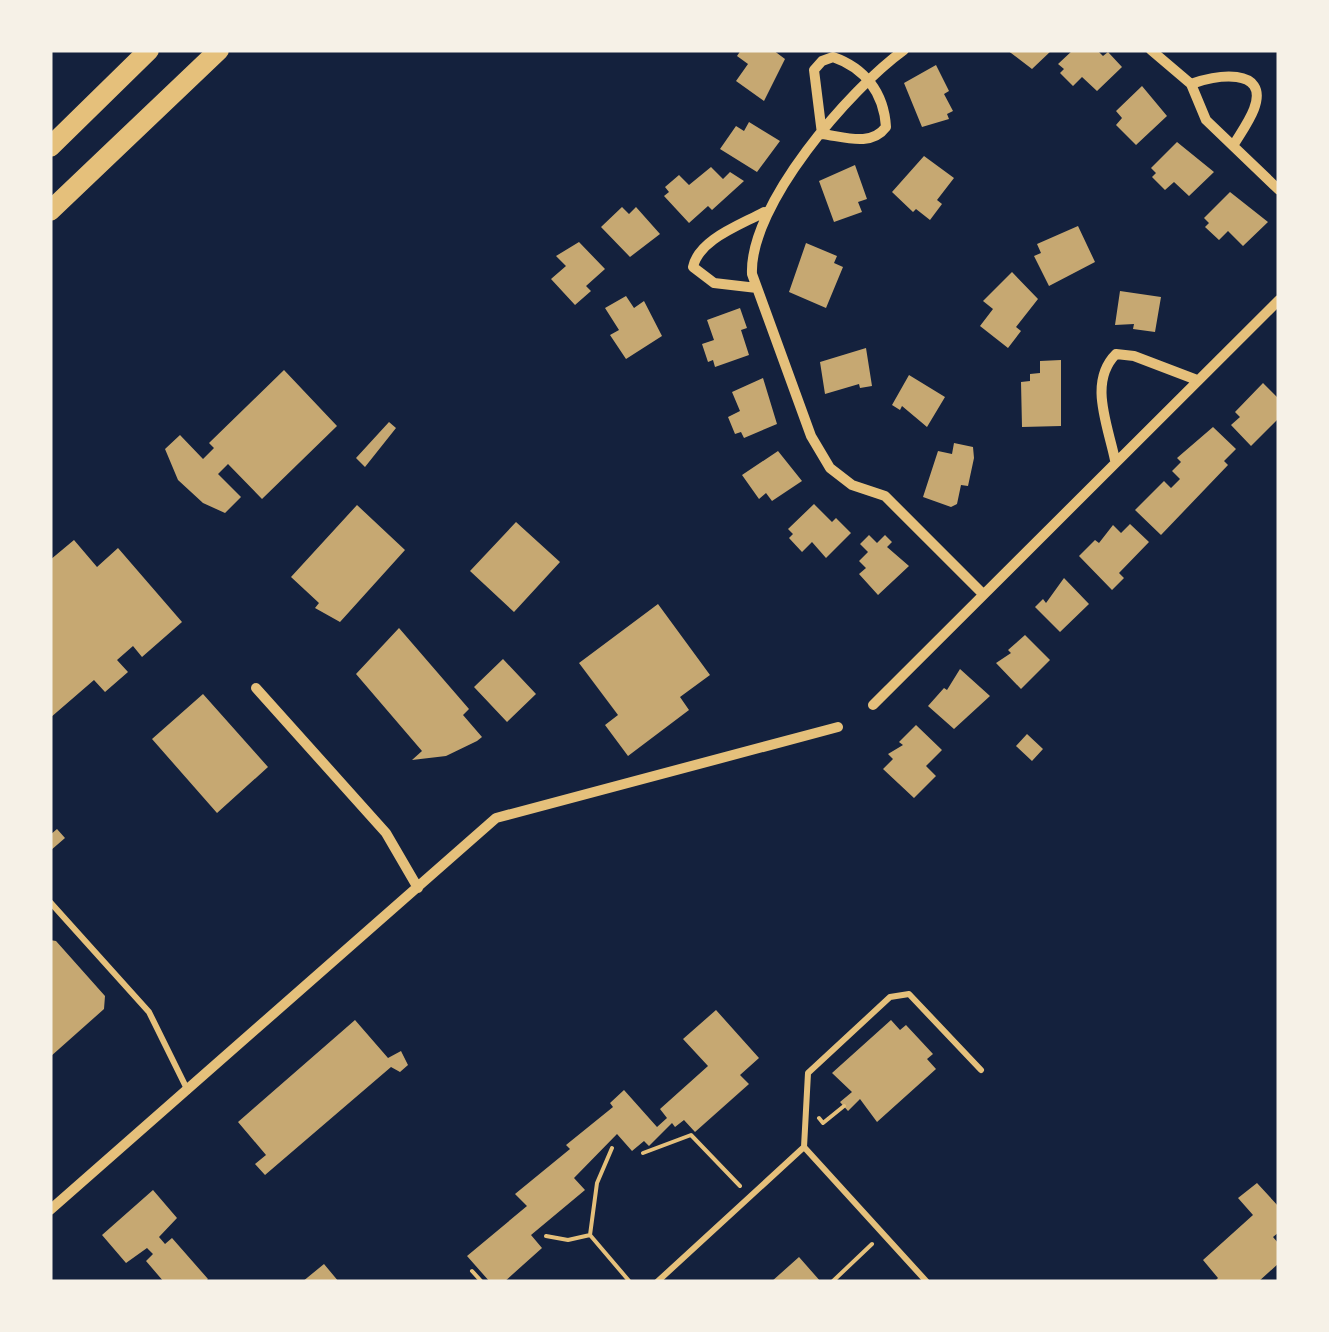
<svg xmlns="http://www.w3.org/2000/svg" width="1329" height="1332" font-family="Jost,sans-serif">
  <style>
    .building { fill: #c6a872 }
    .lines { fill: none; stroke-linecap: round; stroke-linejoin: round }
    .path { stroke: #e5c07b; stroke-width: 4 }
    .service { stroke: #e5c07b; stroke-width: 6 }
    .minor { stroke: #e5c07b; stroke-width: 10 }
    .trunk { stroke: #e5c07b; stroke-width: 20 }
  </style>
  <rect width="100%" height="100%" fill="#14213d"/>
  <path class="building" d="M741 50H773L785 59 764 101 736 81 748 64 737 56Z
    M1007 50H1052L1032 69Z
    M1073 50H1097L1103 56 1108 52 1122 67 1097 91 1082 77 1073 86 1060 73 1064 69 1058 64Z
    M936 65 949 91 944 94 953 111 947 114 949 119 922 127 904 83Z
    M1142 86 1167 116 1136 145 1116 125 1122 118 1116 111Z
    M749 122 780 141 757 172 720 149 736 126 744 131Z
    M1177 142 1214 172 1189 196 1174 182 1165 190 1152 177 1156 173 1151 168Z
    M924 156 954 178 937 200 942 204 930 220 916 209 913 212 892 192Z
    M855 165 867 199 858 202 862 212 834 222 819 181Z
    M711 167 723 179 730 172 744 181 712 210 708 206 689 223 664 196 669 192 665 187 679 175 689 185Z
    M1230 192 1268 222 1243 246 1228 231 1219 240 1205 227 1209 223 1204 218Z
    M622 207 629 214 636 207 660 234 630 257 601 227Z
    M1078 226 1095 262 1049 286 1034 256 1041 253 1037 244Z
    M579 242 605 269 586 286 591 291 575 305 551 279 566 266 556 256Z
    M806 243 837 256 834 263 843 267 826 308 789 292Z
    M1012 272 1038 299 1016 327 1021 331 1008 348 980 326 993 309 983 301Z
    M1120 291 1161 297 1155 332 1133 329 1134 324 1115 325Z
    M626 296 634 308 644 301 662 336 626 359 610 335 619 330 605 308Z
    M740 308 747 328 741 330 749 355 715 367 713 360 708 362 702 344 714 340 707 320Z
    M866 348 872 386 860 388 859 384 825 394 820 362Z
    M1061 360V426L1022 427 1021 382 1030 381V374L1040 373V361Z
    M284 370 337 426 262 499 228 464 218 474 241 497 225 513 203 503 178 480 165 449 180 435 203 459 214 448 209 443Z
    M909 375 945 397 927 427 902 406 900 410 892 405Z
    M763 378 777 424 744 438 741 432 735 434 728 417 740 411 732 392Z
    M1263 383 1279 399V418L1251 446 1231 425 1240 417 1235 412Z
    M389 422 396 428 365 467 356 458Z
    M1213 427 1236 449 1224 461 1228 465 1161 535 1135 510 1164 481 1171 488 1180 479 1172 471 1181 462 1177 458Z
    M954 443 973 447 974 458 968 486 961 485 957 504 951 507 923 497 938 451 952 454Z
    M778 451 802 481 772 501 766 493 759 499 742 475Z
    M814 504 832 522 836 518 851 533 826 558 812 542 802 552 789 538 793 534 788 529Z
    M357 505 405 550 340 622 315 608 319 603 291 577Z
    M516 522 560 562 514 612 470 571Z
    M1130 524 1149 542 1119 573 1124 578 1112 590 1079 556 1095 540 1099 543 1113 525 1121 533Z
    M869 535 877 543 885 535 892 542 887 547 909 566 878 595 859 574 866 568 859 561 868 552 860 544Z
    M74 540 97 567 118 548 182 622 142 657 133 646 117 660 128 672 105 692 94 680 50 718V560Z
    M1064 578 1089 604 1060 632 1035 607 1043 599 1046 603Z
    M658 604 710 675 680 697 689 710 628 756 605 725 618 715 579 663Z
    M399 628 469 709 463 715 482 737 477 741 446 756 412 760 422 751 356 674Z
    M1025 635 1050 660 1021 689 996 663 1011 653 1008 650Z
    M503 659 536 694 507 722 474 687Z
    M960 669 990 696 954 729 928 706 944 688 947 690Z
    M203 694 268 767 217 813 152 739Z
    M916 725 942 750 926 766 936 776 914 798 883 769 893 759 888 754 903 745 899 742Z
    M1027 734 1043 749 1032 761 1016 746Z
    M57 829 65 838 50 851V835Z
    M50 940 56 941 105 996 104 1009 50 1057Z
    M716 1010 759 1058 740 1075 749 1084 695 1132 684 1120 675 1127 672 1123 649 1146 644 1141 632 1151 617 1134 574 1178 585 1190 531 1235 542 1248 504 1282H490L467 1256 527 1206 515 1194 570 1149 566 1145 613 1107 610 1103 624 1090 657 1127 667 1118 660 1109 708 1066 683 1039Z
    M355 1020 388 1058 401 1051 408 1065 400 1072 391 1067 265 1175 255 1164 266 1155 238 1122Z
    M891 1020 900 1030 906 1025 933 1054 927 1059 936 1069 877 1122 860 1099 848 1111 840 1102 852 1092 832 1073Z
    M1257 1183 1279 1207V1232L1273 1237 1279 1244V1263L1258 1282H1214L1218 1278 1203 1260 1253 1215 1238 1198Z
    M153 1190 177 1218 159 1237 165 1244 172 1238 208 1279 205 1282H164L146 1261 153 1254 147 1248 126 1263 102 1235Z
    M799 1257 821 1282H771Z
    M324 1264 339 1282H302Z"/>
  <g class="lines">
    <path class="path" d="M819 1118 823 1123 844 1106
      M612 1148 597 1183 590 1235 630 1282
      M643 1153 691 1135 740 1186
      M546 1236 568 1240 590 1235
      M472 1271 482 1282
      M832 1282 872 1244"/>
    <path class="service" d="M50 902 149 1012 188 1091
      M804 1147 808 1073 890 997 909 994 981 1070
      M657 1282 804 1147 927 1282"/>
    <path class="minor" d="M904 50C850 89 749 205 752 274L811 436 830 468 852 485 885 496 981 592
      M1151 50 1191 84 1206 120 1279 190
      M833 57C865 68 884 93 886 127 871 147 845 137 822 134L814 70 822 61Z
      M1191 84C1213 75 1270 66 1254 109 1249 122 1240 134 1233 146
      M757 288 714 283 693 267C699 239 741 225 764 212
      M1115 460C1108 425 1088 382 1116 354L1134 356 1197 380
      M256 688 386 833 418 888
      M873 705 1279 300
      M50 1210 496 818 838 727"/>
    <path class="trunk" d="M50 147 149 50
      M50 211 219 50"/>
  </g>
  <rect width="1329" height="1332" fill="none" stroke="#f6f1e7" stroke-width="105"/>
</svg>
